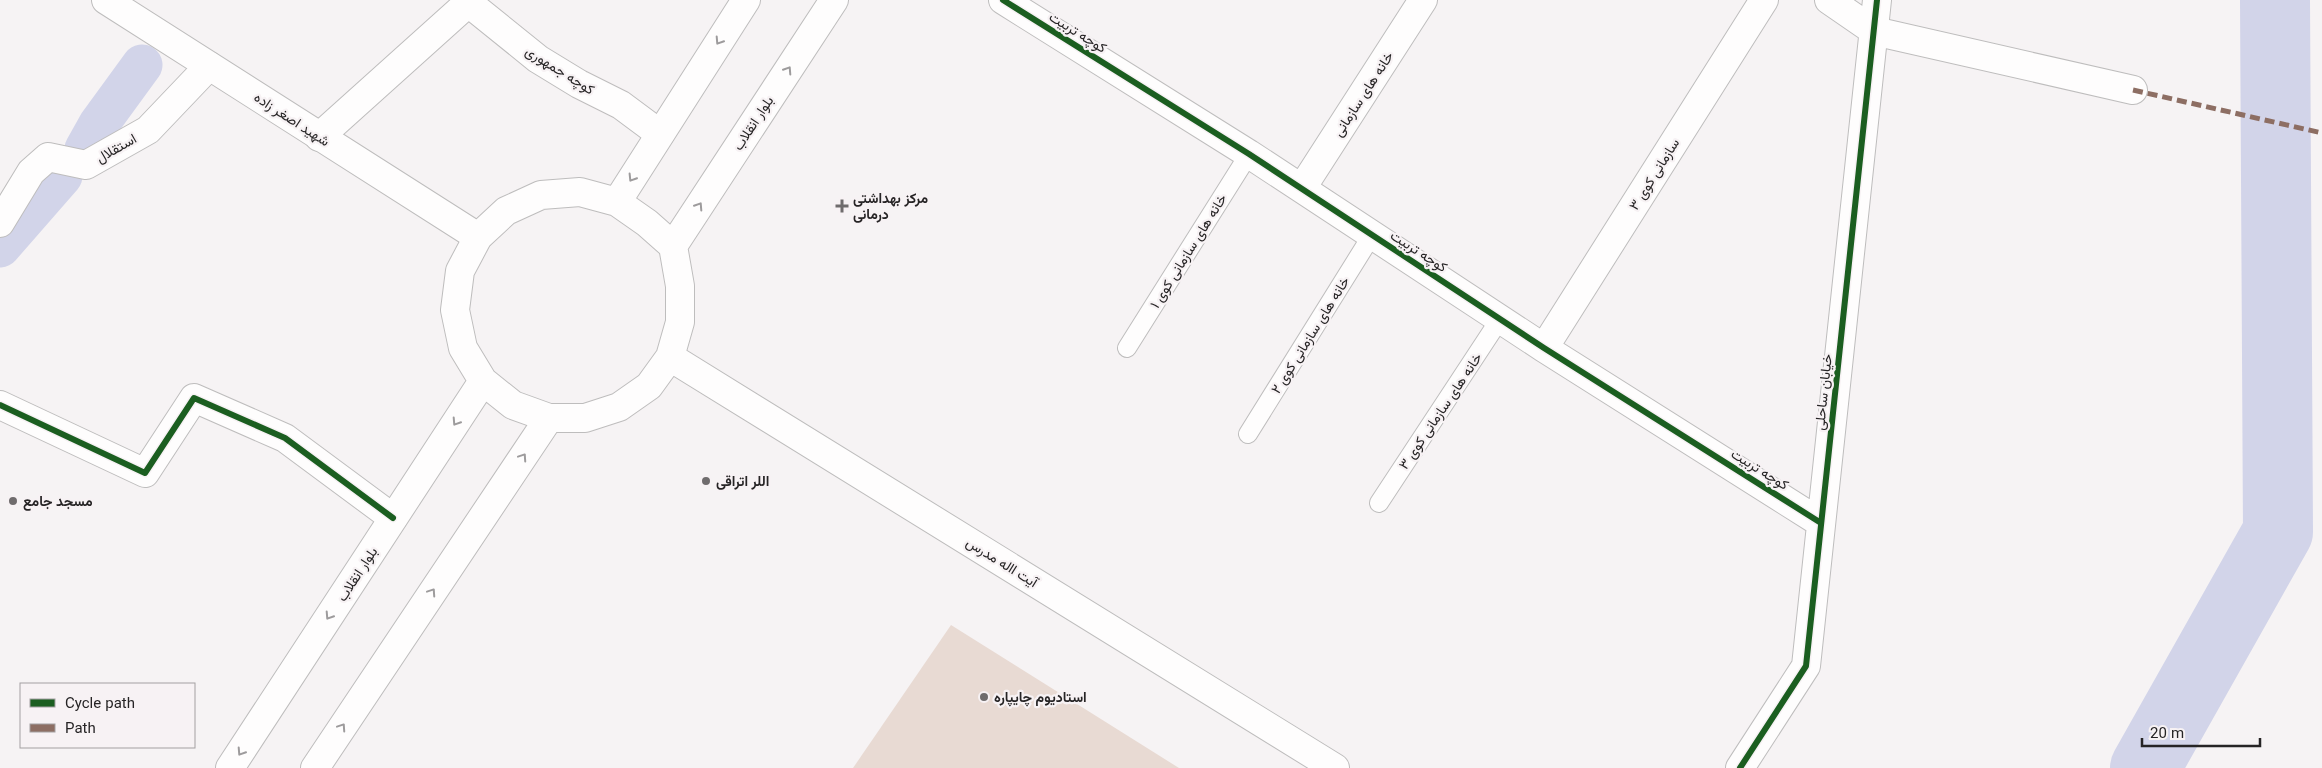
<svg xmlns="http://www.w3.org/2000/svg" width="2322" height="768" font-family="Georgia,Vazirmatn,serif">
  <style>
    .green { fill: #e8dad3 }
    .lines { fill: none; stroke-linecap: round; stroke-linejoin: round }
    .canal { stroke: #d2d4e9; stroke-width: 41 }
    .river { stroke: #d2d4e9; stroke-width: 70 }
    .service-casing { stroke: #bebdbd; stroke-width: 20 }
    .minor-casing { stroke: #bebdbd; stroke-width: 30 }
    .tertiary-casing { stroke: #bebdbd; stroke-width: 30 }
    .secondary-casing { stroke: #bebdbd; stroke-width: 30 }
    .service { stroke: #fefdfd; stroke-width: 18 }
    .minor { stroke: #fefdfd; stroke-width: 28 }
    .tertiary { stroke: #fefdfd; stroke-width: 28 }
    .secondary { stroke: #fefdfd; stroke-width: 28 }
    .quiet { stroke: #8d6e63; stroke-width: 5; stroke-dasharray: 10 5; stroke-linecap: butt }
    .cycleway-casing { stroke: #f7f2f4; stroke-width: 9 }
    .cycleway { stroke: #1b5e20; stroke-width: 6 }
    .oneway { stroke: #9d9b9c }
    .poi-dot { fill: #6f6c6d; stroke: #f7f2f4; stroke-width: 2 }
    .labels { text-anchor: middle; stroke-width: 4.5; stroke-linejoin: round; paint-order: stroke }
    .street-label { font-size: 14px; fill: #262425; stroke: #f7f2f4 }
    .poi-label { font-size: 14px; font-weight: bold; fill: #262425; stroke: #f7f2f4; text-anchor: start }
  </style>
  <rect width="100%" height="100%" fill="#f6f3f4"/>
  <path class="green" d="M951 625 1179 768H853Z"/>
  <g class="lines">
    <path class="canal" d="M85 149 99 124 142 65
      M0 247 62 176"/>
    <path class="river" d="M2145 768 2278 532 2275 0"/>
    <g class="service-casing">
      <path id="service" d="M1127 348 1249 154
        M1248 434 1372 235
        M1379 503 1500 319"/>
    </g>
    <g class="minor-casing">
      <path id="minor" d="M465 0 538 59 579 84 621 105 660 134
        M1003 0 1249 154 1544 348 1821 523
        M1829 0 1874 31 2133 90
        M319 137 468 3
        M1302 188 1423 0
        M0 223 31 172 48 157 86 165 148 130 209 66
        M1544 348 1764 0
        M0 405 145 473 194 398 285 438 393 518
        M1740 768 1806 666 1877 0"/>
    </g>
    <g class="tertiary-casing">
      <path id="tertiary" d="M106 0 478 237"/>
    </g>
    <g class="secondary-casing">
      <path id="secondary" d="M580 192 617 202 647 223 673 246 680 286V322L670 357 649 386 619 407 585 418H549L513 405 483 381 463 348 455 310 460 271 478 237 506 211 541 195Z
        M617 202 746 0
        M673 246 834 0
        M670 357 1335 768
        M230 768 483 381
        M315 768 549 418"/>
    </g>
    <use href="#service" class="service"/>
    <use href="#minor" class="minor"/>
    <use href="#tertiary" class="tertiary"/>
    <use href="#secondary" class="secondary"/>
    <path class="quiet" d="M2133 90 2322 133"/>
    <g class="cycleway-casing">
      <path id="cycleway" d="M1003 0 1249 154 1544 348 1821 523
        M0 405 145 473 194 398 285 438 393 518
        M1740 768 1806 666 1877 0"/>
    </g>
    <use href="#cycleway" class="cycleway"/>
  </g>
  <defs><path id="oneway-chevron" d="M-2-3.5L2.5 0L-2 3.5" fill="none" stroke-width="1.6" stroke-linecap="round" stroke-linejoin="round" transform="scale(1.25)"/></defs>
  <g class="oneway">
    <use href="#oneway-chevron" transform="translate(719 41) rotate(123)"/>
    <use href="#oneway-chevron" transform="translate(788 70) rotate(-57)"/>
    <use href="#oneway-chevron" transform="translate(632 178) rotate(122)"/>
    <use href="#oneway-chevron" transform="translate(699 206) rotate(-57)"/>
    <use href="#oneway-chevron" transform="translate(456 422) rotate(123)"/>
    <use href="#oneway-chevron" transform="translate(523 457) rotate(-56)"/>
    <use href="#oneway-chevron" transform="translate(432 592) rotate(-56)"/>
    <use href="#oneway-chevron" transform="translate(329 616) rotate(123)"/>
    <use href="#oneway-chevron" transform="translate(342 727) rotate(-56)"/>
    <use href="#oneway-chevron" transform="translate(241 752) rotate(123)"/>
  </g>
  <g class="poi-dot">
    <path d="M839.5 198.5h5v5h5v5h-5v5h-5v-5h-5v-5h5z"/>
    <circle cx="706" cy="481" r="5"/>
    <circle cx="13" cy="501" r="5"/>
    <circle cx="984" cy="697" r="5"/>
  </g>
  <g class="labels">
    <g class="street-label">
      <text transform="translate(1078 32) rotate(32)" y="5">کوچه تربیت</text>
      <text transform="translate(560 70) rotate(32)" y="5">کوچه جمهوری</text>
      <text transform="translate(1363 94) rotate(-57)" y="5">خانه های سازمانی</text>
      <text transform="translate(292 119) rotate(33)" y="5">شهید اصغر زاده</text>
      <text transform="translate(753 123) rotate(-57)" y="5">بلوار انقلاب</text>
      <text transform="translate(116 148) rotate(-30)" y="5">استقلال</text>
      <text transform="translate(1654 174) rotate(-58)" y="5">سازمانی کوی ۳</text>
      <text transform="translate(1188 251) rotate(-58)" y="5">خانه های سازمانی کوی ۱</text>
      <text transform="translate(1419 251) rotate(33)" y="5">کوچه تربیت</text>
      <text transform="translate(1310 335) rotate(-58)" y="5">خانه های سازمانی کوی ۲</text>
      <text transform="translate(1823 392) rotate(-84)" y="5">خیابان ساحلی</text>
      <text transform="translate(1440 411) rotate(-56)" y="5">خانه های سازمانی کوی ۳</text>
      <text transform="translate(1760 469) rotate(32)" y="5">کوچه تربیت</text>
      <text transform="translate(1002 562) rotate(32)" y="5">آیت االه مدرس</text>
      <text transform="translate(357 574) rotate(-57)" y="5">بلوار انقلاب</text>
    </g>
    <g class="poi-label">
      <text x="853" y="203">مرکز بهداشتی<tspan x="853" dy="16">درمانی</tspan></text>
      <text x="716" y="486">اللر اتراقی</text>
      <text x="23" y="506">مسجد جامع</text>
      <text x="994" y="702">استادیوم چایپاره</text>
    </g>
  </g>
  <rect x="20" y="683" width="175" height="65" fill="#f7f2f4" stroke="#a3a0a1"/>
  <rect x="30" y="699" width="25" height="8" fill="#1b5e20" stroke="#a3a0a1"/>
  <text x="65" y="708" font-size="15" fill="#262425">Cycle path</text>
  <rect x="30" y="724" width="25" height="8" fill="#8d6e63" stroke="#a3a0a1"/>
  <text x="65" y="733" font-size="15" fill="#262425">Path</text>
  <path d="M2142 738v8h118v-8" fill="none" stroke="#262425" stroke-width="2.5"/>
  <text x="2150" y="738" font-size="15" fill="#262425" stroke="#f7f2f4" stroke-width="4" paint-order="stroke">20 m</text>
</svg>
